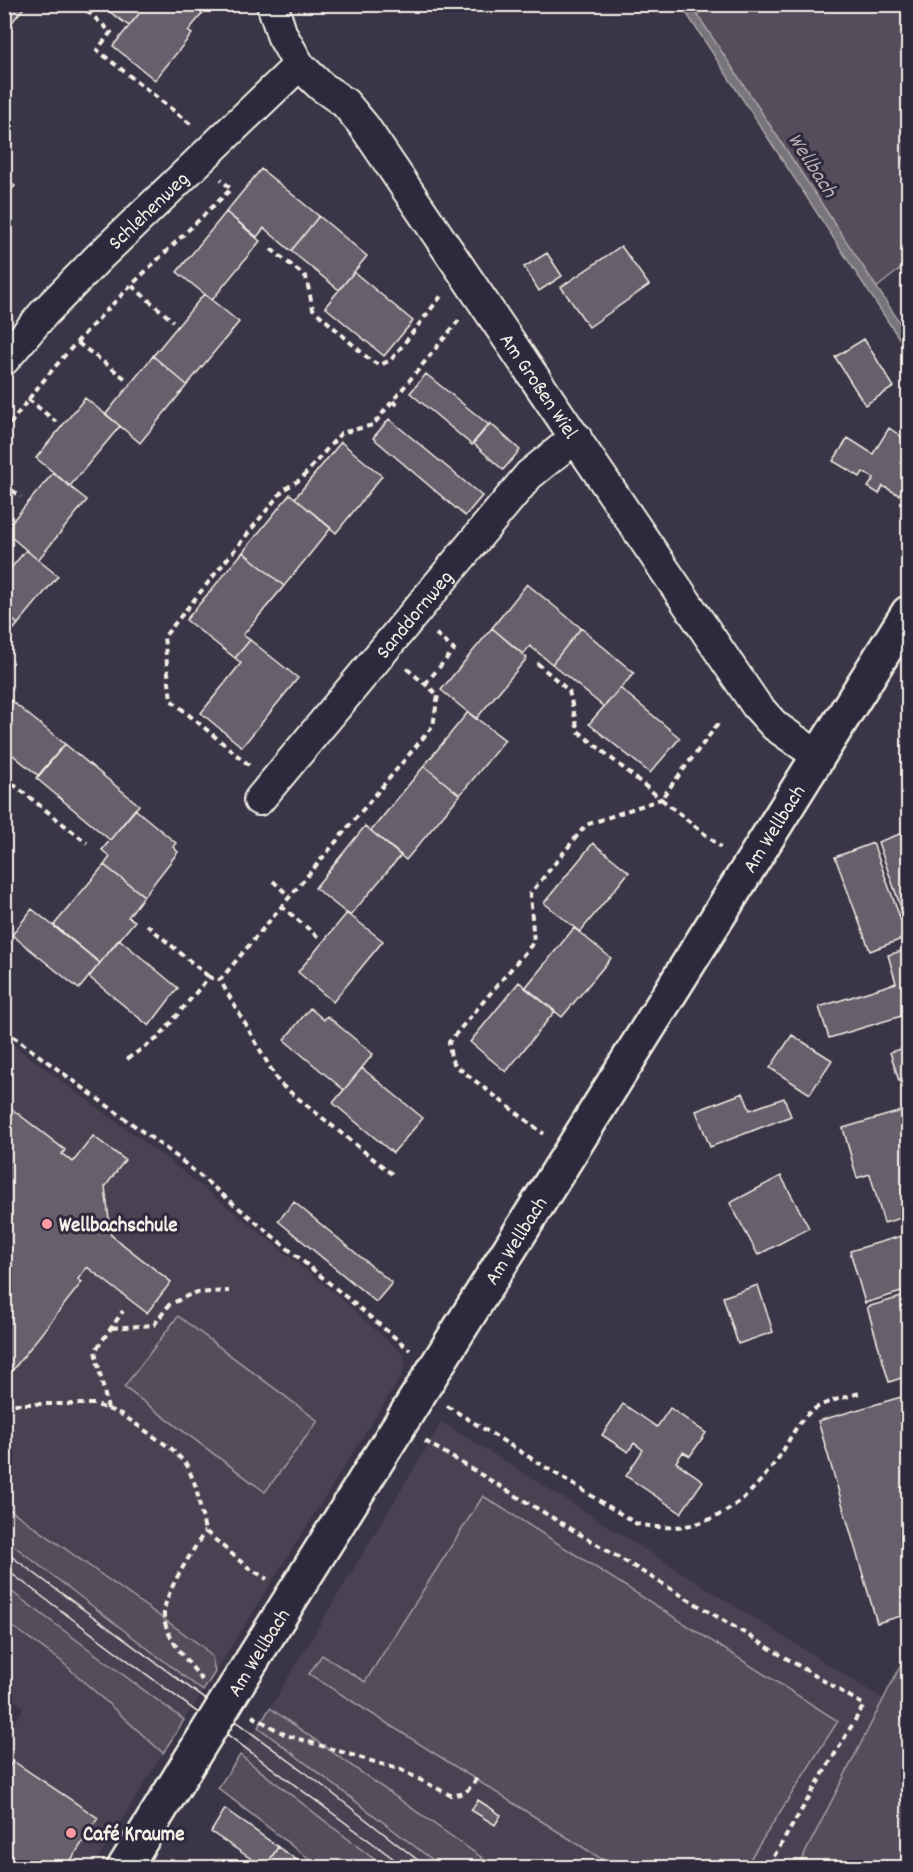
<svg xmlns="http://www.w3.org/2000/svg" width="913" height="1872" font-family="Dekko,sans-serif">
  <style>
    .built { fill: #484352 }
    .green { fill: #534e5c; stroke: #a4a0a2; stroke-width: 1.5 }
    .water { fill: #78747b; stroke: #aaa6a7; stroke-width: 1.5 }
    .building { fill: #65616c; stroke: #f4f1e8; stroke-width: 1.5 }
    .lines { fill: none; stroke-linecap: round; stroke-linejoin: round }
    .minor-casing { stroke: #f4f1e8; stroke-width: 34 }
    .secondary-casing { stroke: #f4f1e8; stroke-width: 38 }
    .path { stroke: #f4f1e8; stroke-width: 4; stroke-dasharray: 6 4.5; stroke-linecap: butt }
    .minor { stroke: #2f2a3d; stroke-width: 30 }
    .secondary { stroke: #2f2a3d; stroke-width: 33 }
    .tram { stroke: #f4f1e8; stroke-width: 1.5 }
    .secondary-bridge-casing { stroke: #f4f1e8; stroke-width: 38; stroke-linecap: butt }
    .secondary-bridge { stroke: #2f2a3d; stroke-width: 33 }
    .poi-dot { fill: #ff9aa2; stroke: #2f2a3d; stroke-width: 2 }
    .labels { text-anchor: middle; stroke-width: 6; stroke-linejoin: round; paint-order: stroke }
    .street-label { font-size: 21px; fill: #f4f1e8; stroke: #2f2a3d }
    .poi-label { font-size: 21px; font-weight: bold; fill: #f4f1e8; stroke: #2f2a3d; text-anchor: start }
    .water-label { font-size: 22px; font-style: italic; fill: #b6b2b2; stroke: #2f2a3d }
  </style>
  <rect width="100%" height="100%" fill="#3b3647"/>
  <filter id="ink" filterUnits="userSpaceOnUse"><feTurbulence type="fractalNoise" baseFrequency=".0167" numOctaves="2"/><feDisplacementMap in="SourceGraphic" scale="12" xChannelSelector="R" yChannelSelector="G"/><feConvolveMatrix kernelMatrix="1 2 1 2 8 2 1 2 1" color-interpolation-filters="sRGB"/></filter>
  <g filter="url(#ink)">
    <path class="built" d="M5 1039 172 1163 249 1224 325 1285 404 1355 405 1365 403 1373 215 1672 212 1657 203 1647 5 1506Z
      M442 1422 883 1699 798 1868 495 1867 270 1708Z
      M4 1539 203 1691 184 1720 5 1586Z
      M5 1621 61 1661 163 1753 93 1867H5L4 1737 24 1707 5 1694Z
      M258 1727 278 1744 442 1867H384L240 1755Z"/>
    <path class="green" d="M697 4 908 5V152L902 159 908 166V263L876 288 694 11Z
      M178 1316 318 1421 265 1492 124 1387Z
      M483 1496 838 1721 745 1867H614L309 1674 322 1655 365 1682Z
      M5 1506 203 1647 212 1657 215 1672 203 1691 5 1539Z
      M4 1586 184 1720 163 1753 61 1661 5 1621Z
      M908 1651V1867H798Z
      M270 1708 495 1867H442L258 1727Z
      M240 1755 384 1867H319L218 1788Z"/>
    <path class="water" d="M685 4 697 5 695 11 908 335V352L683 8Z"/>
    <path class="building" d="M4 4H27L4 32Z
      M99 4H147L129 26Z
      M147 4H200L206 9 188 31 192 34 155 80 113 46Z
      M261 169 319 216 291 251 264 228 257 237 226 212Z
      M4 178 15 186 4 198Z
      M226 212 260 241 212 300 177 272Z
      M319 216 367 256 339 290 291 251Z
      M621 246 649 285 589 327 561 287Z
      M547 253 562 276 539 291 524 267Z
      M354 272 413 321 384 356 325 307Z
      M204 294 239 322 187 385 153 356Z
      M864 339 894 387 865 405 835 357Z
      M153 356 187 385 140 443 106 414Z
      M426 374 489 425 472 445 410 393Z
      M85 398 120 426 70 486 36 458Z
      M389 419 482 496 465 516 373 438Z
      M490 423 520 450 503 470 473 443Z
      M889 428 908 441V480L899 495 883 486 879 494 868 487 874 478 863 472 860 477 833 461 848 438 873 454Z
      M341 442 382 476 336 533 295 498Z
      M53 473 87 500 38 560 4 531Z
      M290 494 331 528 284 586 243 552Z
      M26 550 58 576 18 624 4 613V570L8 566 11 568Z
      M243 552 284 586 243 635 250 640 235 658 186 620Z
      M527 584 581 628 552 664 530 646 523 654 492 628Z
      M4 613 18 624 4 641Z
      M492 628 527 658 476 719 441 690Z
      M581 628 634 673 604 707 552 664Z
      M250 640 298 678 242 747 201 713 241 663 235 658Z
      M620 688 680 738 650 773 589 724Z
      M4 695 65 744 39 776 4 748Z
      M468 712 505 740 460 795 424 766Z
      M65 744 139 805 110 840 36 778Z
      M424 766 460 795 406 860 371 831Z
      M135 809 176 843 173 847 178 852 144 896 104 865 110 857 102 850Z
      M365 826 401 855 350 916 315 888Z
      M908 831V928L878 842Z
      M593 843 629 872 580 932 544 903Z
      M873 843 907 937 870 951 835 857Z
      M104 865 144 896 128 917 135 921 100 963 54 925Z
      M32 909 100 963 79 989 12 935Z
      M347 913 383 941 333 1002 298 972Z
      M574 928 611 958 562 1017 525 988Z
      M119 939 178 988 149 1026 89 977Z
      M908 949V1014L829 1038 819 1007 896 983 888 955Z
      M519 982 555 1011 506 1072 470 1042Z
      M310 1008 324 1020 327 1016 373 1054 344 1090 284 1040Z
      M792 1035 832 1060 810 1094 770 1068Z
      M908 1047V1078L899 1081 890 1052Z
      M362 1068 423 1118 393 1153 333 1103Z
      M743 1093 750 1110 784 1098 791 1116 710 1147 696 1111Z
      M4 1103 65 1150 62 1154 73 1162 93 1136 125 1160 105 1187 111 1235 171 1282 147 1313 87 1267 78 1279 82 1282 8 1376 4 1374Z
      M908 1109V1216L884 1223 870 1174 857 1178 843 1128Z
      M781 1176 809 1228 758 1255 730 1203Z
      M294 1202 392 1283 376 1302 278 1221Z
      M908 1234V1290L865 1303 850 1251Z
      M758 1285 773 1332 738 1344 723 1297Z
      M908 1295V1376L889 1382 867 1307Z
      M908 1395V1572L902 1574 908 1597V1614L877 1623 818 1421Z
      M623 1404 657 1427 670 1408 706 1433 690 1456 683 1452 676 1462 703 1481 681 1513 626 1476 643 1450 634 1443 628 1452 602 1435Z
      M13 1761 98 1818 66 1868H4V1773Z
      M478 1800 501 1815 495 1825 471 1810Z
      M225 1809 278 1847 265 1868 211 1832Z
      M278 1847 307 1867V1868H265Z"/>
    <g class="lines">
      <g class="minor-casing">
        <g id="minor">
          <path id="s1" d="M272 4 282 35 299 65 321 86 345 103 364 126 756 705 775 726 818 756"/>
          <path id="s2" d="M4 360 44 313 100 256 299 65"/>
          <path id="s3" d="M259 800 529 475 576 437"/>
        </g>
      </g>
      <g class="secondary-casing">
        <g id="secondary">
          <path id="s4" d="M236 1686 908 613"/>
          <path d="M124 1868 186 1767"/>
        </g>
      </g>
      <path class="path" d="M79 4 111 32 97 50 193 126
        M271 249 306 277 313 309 371 361 380 365 391 360 442 295
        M132 286 173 321
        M78 343 126 379
        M28 399 56 422
        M393 401 401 408
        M4 433C67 341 152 266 231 189L221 179
        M4 484 21 497
        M537 663 569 691 578 731 661 799 586 825 530 894 534 942 449 1042 451 1059 456 1066 544 1134
        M425 684 454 650 434 632
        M718 724 661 799 721 847
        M249 765 171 700 164 637 283 490 301 479 341 433 373 425 459 320
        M4 777 87 843
        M273 881 289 896
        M281 906 318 937
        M147 925 209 977
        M4 962 6 960
        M4 1030 176 1156 410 1350
        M127 1059 158 1038 209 977 220 980
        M392 1174 279 1083 220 980 433 726 438 695 406 668
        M112 1328 154 1325 169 1305 193 1293 229 1291
        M4 1404H94L121 1414 172 1449 187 1465 196 1487 205 1531 246 1566 267 1579
        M447 1406 637 1524C701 1537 740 1511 777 1460 787 1446 793 1429 805 1417 818 1402 841 1399 859 1393
        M108 1409 95 1351 123 1311
        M425 1441 864 1705 767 1868
        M202 1680C190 1663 165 1638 164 1616 162 1595 194 1550 205 1531
        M252 1716 286 1735 401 1770 450 1795C465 1796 471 1788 478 1776"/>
      <use href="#minor" class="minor"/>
      <use href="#secondary" class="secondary"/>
      <path class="tram" d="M4 1551 314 1779 428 1868
        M4 1568 406 1868"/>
      <g class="secondary-bridge-casing">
        <path id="secondary-bridge" d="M186 1767 236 1686"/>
      </g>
      <use href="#secondary-bridge" class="secondary-bridge"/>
    </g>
  </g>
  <g class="poi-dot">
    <circle cx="47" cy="1224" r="6"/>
    <circle cx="71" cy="1833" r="6"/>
  </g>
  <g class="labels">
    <g class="street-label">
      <text dy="7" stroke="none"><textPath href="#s2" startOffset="208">Schlehenweg</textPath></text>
      <text dy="7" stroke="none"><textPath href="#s1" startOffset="470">Am Großen Wiel</textPath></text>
      <text dy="7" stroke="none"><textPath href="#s3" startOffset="242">Sanddornweg</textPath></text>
      <text dy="7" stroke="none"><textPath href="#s4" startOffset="1012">Am Wellbach</textPath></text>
      <text dy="7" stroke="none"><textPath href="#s4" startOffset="526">Am Wellbach</textPath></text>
      <text transform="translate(258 1652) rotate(-58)" y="7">Am Wellbach</text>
    </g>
    <g class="poi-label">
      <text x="59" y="1231">Wellbachschule</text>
      <text x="83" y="1840">Café Kraume</text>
    </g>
    <g class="water-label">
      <text transform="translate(814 164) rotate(57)" y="8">Wellbach</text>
    </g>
  </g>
  <rect width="913" height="1872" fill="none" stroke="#2f2a3d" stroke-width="24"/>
  <rect x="12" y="12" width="889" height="1848" fill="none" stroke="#f4f1e8" stroke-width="2" filter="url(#ink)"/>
</svg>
